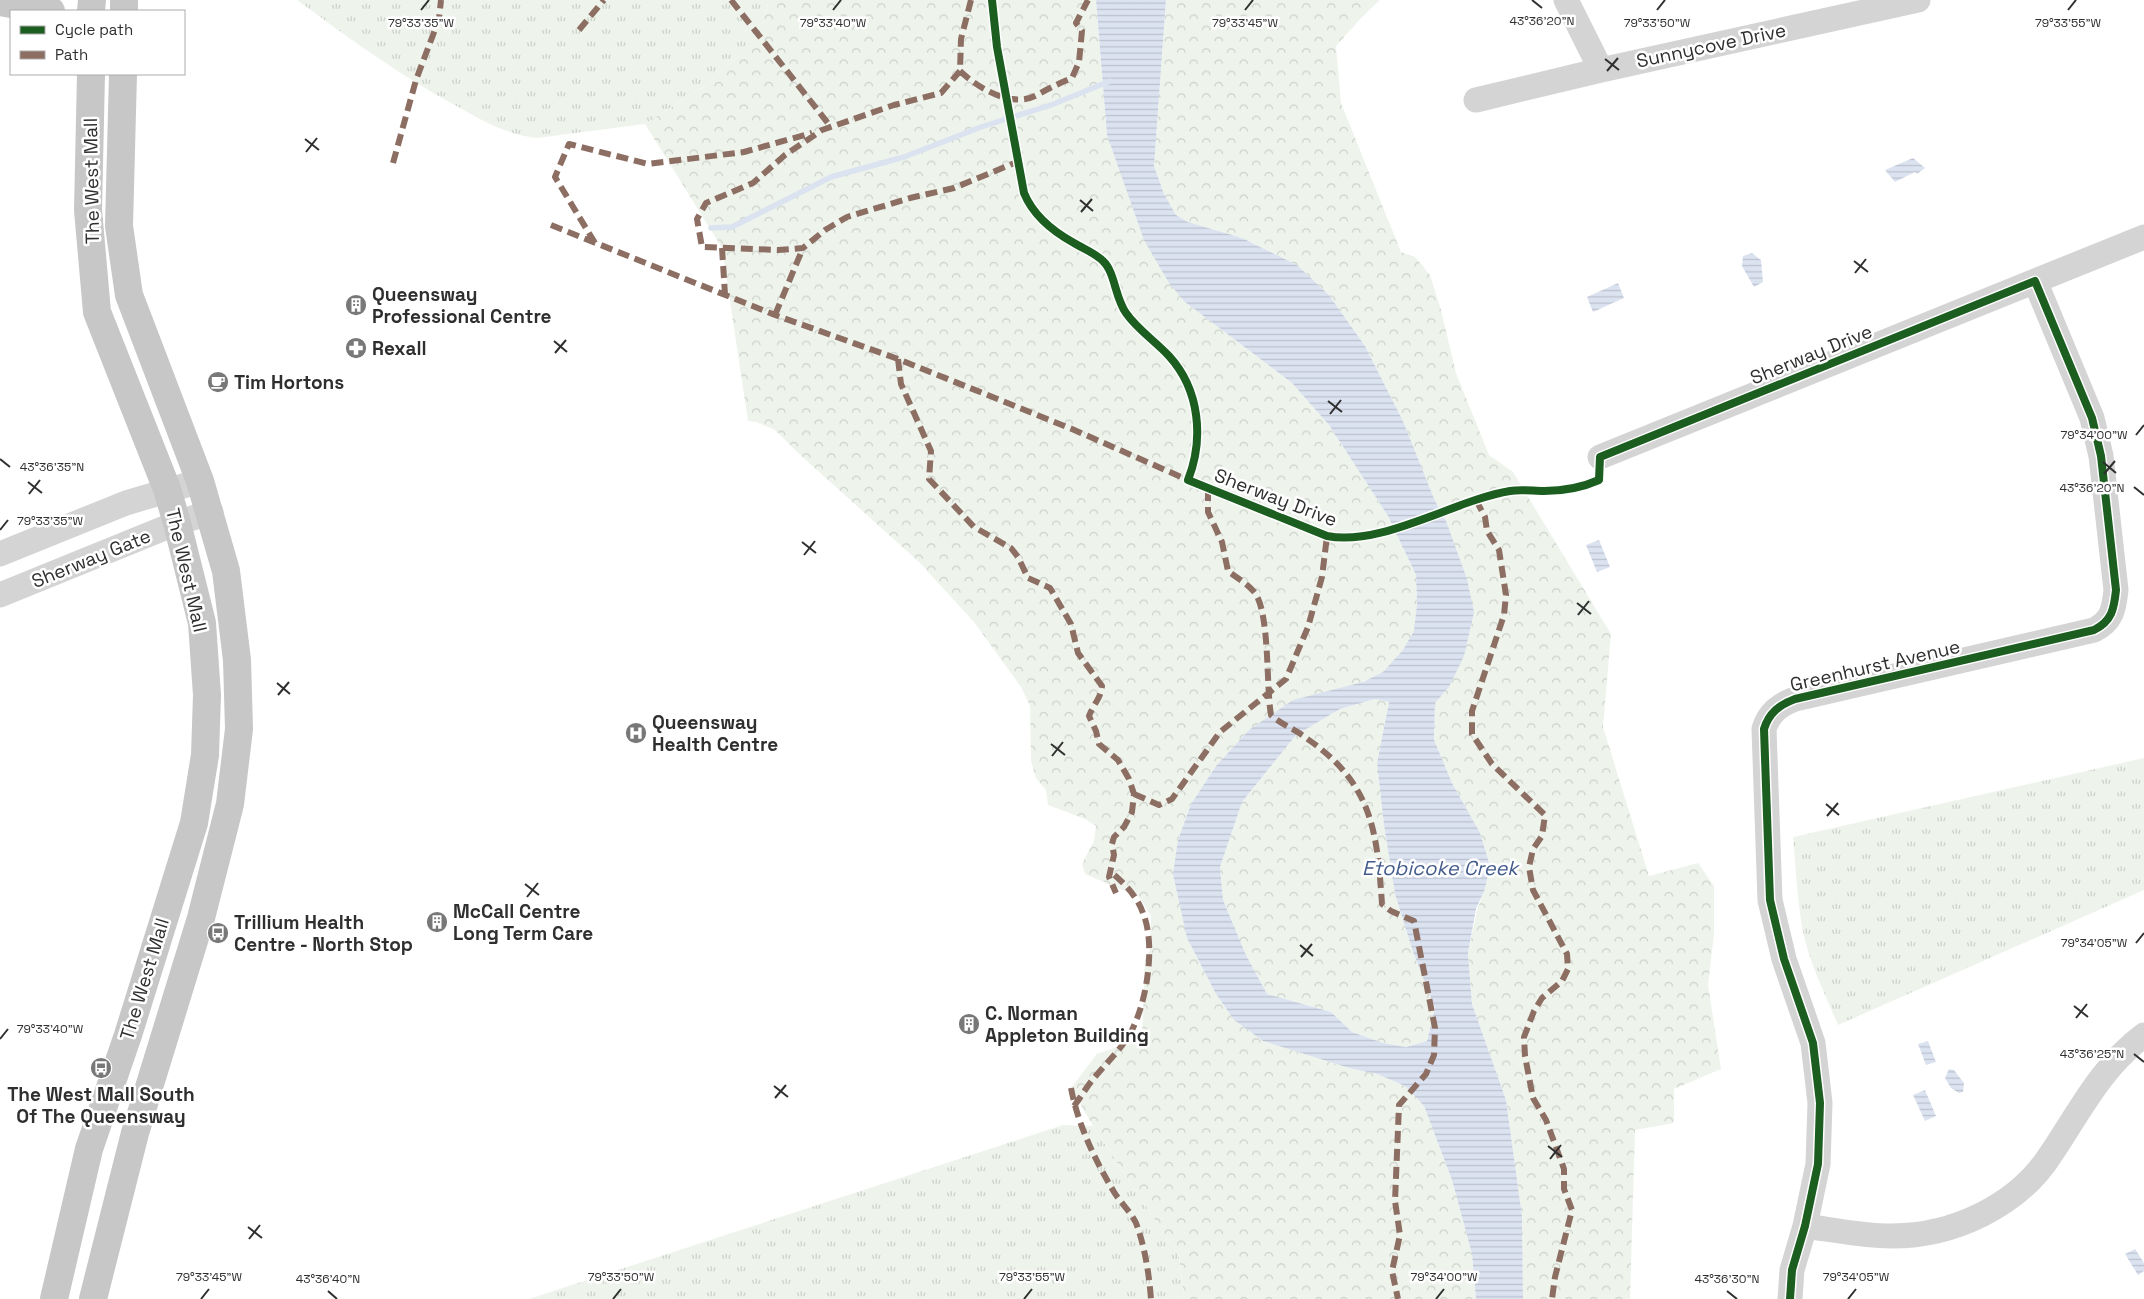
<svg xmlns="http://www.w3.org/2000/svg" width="2144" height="1299" font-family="'Space Grotesk',sans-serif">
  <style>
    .grass { fill: url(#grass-tufts) }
    .forest { fill: url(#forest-crowns) }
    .water { fill: url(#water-rules); fill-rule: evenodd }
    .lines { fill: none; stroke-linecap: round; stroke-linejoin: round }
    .stream { stroke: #dbe2f0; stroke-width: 5.5 }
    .minor { stroke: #d4d4d4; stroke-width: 25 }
    .major { stroke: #c7c7c7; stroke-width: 28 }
    .quiet { stroke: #8d6e63; stroke-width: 6; stroke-dasharray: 12 6; stroke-linecap: butt }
    .cycleway-casing { stroke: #fff; stroke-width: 11 }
    .cycleway { stroke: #1b5e20; stroke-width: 8 }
    .ticks { fill: none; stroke: #2f2f2f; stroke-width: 2 }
    .labels { text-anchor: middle; stroke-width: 5; stroke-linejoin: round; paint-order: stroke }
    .street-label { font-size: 19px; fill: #2f2f2f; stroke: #fff }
    .poi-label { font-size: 19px; font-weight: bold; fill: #2f2f2f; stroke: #fff; text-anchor: start }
    .water-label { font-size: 20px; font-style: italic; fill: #425b8b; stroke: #fff }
    .ticks-label { font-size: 12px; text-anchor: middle; fill: #2f2f2f; stroke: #fff; stroke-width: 5; stroke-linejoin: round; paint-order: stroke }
  </style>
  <defs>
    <pattern id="grass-tufts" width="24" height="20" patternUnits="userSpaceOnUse" patternTransform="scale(1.25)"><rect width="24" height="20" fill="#eef4ec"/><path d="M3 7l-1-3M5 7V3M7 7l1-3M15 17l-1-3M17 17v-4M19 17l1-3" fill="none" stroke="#ccd2cb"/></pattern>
    <pattern id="forest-crowns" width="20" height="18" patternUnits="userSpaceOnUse" patternTransform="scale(1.25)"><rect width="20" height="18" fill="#eef4ec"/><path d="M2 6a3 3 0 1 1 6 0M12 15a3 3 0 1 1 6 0" fill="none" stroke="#ccd2cb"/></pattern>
    <pattern id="water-rules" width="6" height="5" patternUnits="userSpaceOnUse" patternTransform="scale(1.25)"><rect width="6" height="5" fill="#dbe2f0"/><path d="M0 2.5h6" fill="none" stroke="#bcc2ce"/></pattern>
  </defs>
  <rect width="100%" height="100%" fill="#fff"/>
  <path class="grass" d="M297 0H769L758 39 706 85 645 124 537 138C508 135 485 122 460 108 402 77 350 39 297 0Z
    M2144 758V890L1838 1025C1825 994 1810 964 1803 932 1797 900 1796 868 1793 837Z
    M1063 1125 1093 1126 1179 1256 1184 1299H529Z"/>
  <path class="forest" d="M769 0H1096L1107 135 1185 302 1292 383 1329 425 1388 516 1416 575 1417 604 1415 631 1403 650 1383 673 1249 730 1216 766 1191 804 1178 840 1187 938 1216 994 1234 1020 1263 1041 1349 1068 1377 1074 1405 1086 1424 1106 1452 1180 1472 1254 1476 1299H1184L1179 1256 1093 1126 1071 1088 1097 1054 1142 1038 1145 957 1150 950 1151 916 1139 897 1085 874 1082 864 1094 841 1096 826 1085 819 1048 805 1046 790 1036 778 1031 761 1030 706 1021 687 974 622 919 562 797 452 775 430 756 422 748 421 722 248 645 124 706 85 758 39Z
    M1166 0H1380L1362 17 1336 46 1341 103 1401 252 1415 257 1430 275 1441 310 1456 373 1489 455 1513 472 1611 634 1603 727 1649 876 1698 863 1714 886V934L1708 985 1721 1069 1674 1089V1123L1635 1130 1630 1299H1523L1522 1216 1506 1100 1472 1004 1468 953 1477 910 1485 889 1490 866 1480 834 1452 783 1434 741 1435 703 1449 687 1446 521 1435 501 1403 421 1365 346 1329 295 1297 265 1242 238 1188 222 1176 215 1164 194 1154 166Z
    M1375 699 1389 702 1377 763 1384 825 1395 894 1413 952 1435 1008 1427 1041 1406 1047 1383 1043 1352 1032 1331 1012 1267 994 1246 955 1223 900 1220 867 1242 802 1296 735 1340 709Z"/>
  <path class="water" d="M1096 0H1166L1154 166 1164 194 1176 215 1188 222 1242 238 1297 265 1329 295 1365 346 1403 421 1435 501 1446 521 1467 579 1474 612 1464 656 1449 687 1435 703 1434 740 1452 783 1480 833 1490 866 1485 889 1476 909 1468 953 1472 1004 1506 1100 1522 1216 1523 1299H1476L1472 1254 1452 1180 1424 1106 1405 1086 1377 1074 1349 1068 1263 1041 1234 1020 1216 994 1187 938 1173 874 1178 840 1191 804 1216 766 1249 730 1293 700 1363 682 1383 672 1403 650 1414 631 1417 604 1416 575 1388 516 1329 425 1292 383 1185 302 1169 283 1144 240 1107 135ZM1375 699 1389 702 1377 763 1384 825 1395 894 1413 952 1435 1008 1427 1041 1406 1047 1383 1043 1352 1032 1331 1012 1267 994 1246 955 1223 900 1220 867 1242 802 1296 735 1340 709Z
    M1913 158 1925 168 1917 174 1915 172 1895 182 1885 170Z
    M1752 253 1761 260 1763 282 1754 287 1742 266 1743 256Z
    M1618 283 1624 298 1593 312 1587 297Z
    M1599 540 1610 567 1597 572 1586 545Z
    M1928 1041 1936 1062 1926 1065 1918 1044Z
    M1949 1069 1954 1070 1964 1083 1963 1092 1959 1093 1951 1088 1945 1078Z
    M1925 1090 1936 1116 1925 1121 1913 1095Z
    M2135 1249 2144 1263V1271L2138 1275 2125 1254Z"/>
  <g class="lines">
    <path class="stream" d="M711 228 732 227 831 177 904 157 981 127 1051 105 1110 81"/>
    <path class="minor" d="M1566 0 1601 70
      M1476 100 1601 70 1918 0
      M1600 457 2144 237
      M0 554 126 503 200 481
      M0 595 177 523 211 512
      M1805 1226C1834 1230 1863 1236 1892 1236 1953 1236 2018 1206 2051 1154 2080 1111 2101 1067 2144 1035
      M1790 1299 1792 1270 1805 1226 1818 1164 1820 1103 1813 1043 1784 959 1770 900 1764 729C1769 713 1779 705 1795 699L2094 630C2112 621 2114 609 2116 590L2101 456 2092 418 2035 281"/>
    <path class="major" d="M0 2 51 11
      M91 11 92 0
      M124 11V0
      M54 1299 89 1149 128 1035 194 823 205 755 207 695 202 623 177 523 167 489 97 312 88 210 91 74
      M93 1299 135 1133 201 918 230 804 239 729 237 660 226 571 200 481 129 295 119 226 123 74"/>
    <path class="quiet" d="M731 0 831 127
      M971 0 961 39 960 71 941 93 894 105 822 130 785 155 753 183 706 203 697 219 702 247 778 250 803 248 825 230 847 217 910 198 954 188 1017 162
      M579 30 604 0
      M960 71C978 88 1012 109 1037 95 1049 88 1060 83 1072 78L1079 62 1082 31 1076 23 1088 0
      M393 163 416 80 439 19 441 0
      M551 225 775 315 898 359 1072 429 1188 480
      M595 243 555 177 569 144 648 164 744 152 812 133
      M722 248 725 294
      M775 315 803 248
      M898 359 901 384 931 451 929 479 974 527 1011 548 1018 557 1028 578 1050 588 1071 624 1078 653 1102 686C1101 698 1093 705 1089 716L1096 731 1099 744 1118 760 1129 779 1134 794 1132 812 1124 827 1114 837 1112 844 1114 855 1109 877 1116 893
      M1208 489V512L1222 542 1228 571C1237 578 1248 584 1255 593 1270 614 1266 687 1271 715 1282 725 1295 729 1306 738 1372 783 1377 830 1382 904L1391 911 1414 921 1435 1028 1434 1055 1426 1074 1399 1105 1395 1201 1400 1235 1392 1271 1398 1299
      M1476 500 1485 517 1487 531 1499 550 1506 595 1504 615 1472 711V734L1492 764 1545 815 1542 836 1533 849 1529 867 1533 890 1567 954 1568 969 1562 981 1542 998 1534 1011 1524 1037 1525 1056 1533 1098 1546 1120 1564 1169V1189L1572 1210 1555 1277 1552 1299
      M1134 794 1159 805 1172 799 1220 732 1286 679 1308 627 1322 577 1327 536
      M1071 1088C1078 1125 1095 1160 1114 1192 1120 1202 1131 1212 1136 1223 1145 1247 1149 1274 1151 1299
      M1074 1106C1081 1097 1087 1086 1094 1078 1107 1062 1122 1049 1132 1030 1147 1000 1156 945 1143 913 1137 896 1124 883 1110 871"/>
    <g class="cycleway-casing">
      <path id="cycleway" d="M992 0 997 47 1024 193C1033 215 1054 232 1074 243 1084 249 1095 253 1103 261 1115 272 1115 298 1126 313 1137 329 1155 341 1169 356 1200 390 1204 439 1188 480L1327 536C1381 547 1455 500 1510 491 1521 489 1533 491 1544 491 1565 491 1581 488 1599 480L1600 457 2035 281 2092 418 2101 456 2116 590C2114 609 2112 621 2094 630L1795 699C1779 705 1769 713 1764 729L1770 900 1784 959 1813 1043 1820 1103 1818 1164 1805 1226 1792 1270 1790 1299"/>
    </g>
    <use href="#cycleway" class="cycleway"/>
  </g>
  <path class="ticks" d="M1532 0 1542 8M421 10 429 0M833 10 841 0M1245 10 1253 0M1657 10 1665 0M2068 10 2076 0M1605 59 1619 70M1607 71 1618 58M305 139 319 150M306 152 317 138M1080 200 1093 211M1081 212 1092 199M1854 261 1868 272M1855 273 1866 259M554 341 567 352M555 353 566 340M1328 401 1342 412M1330 414 1341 400M2136 435 2144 425M0 459 10 467M2103 462 2116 473M2104 474 2115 461M28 482 42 493M2134 487 2144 495M29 494 40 480M0 530 8 520M802 542 816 553M804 555 815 541M1577 603 1591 614M1578 615 1589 601M277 683 290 694M278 695 289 682M1051 744 1065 755M1052 756 1063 742M1826 804 1839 815M1827 816 1838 803M525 884 539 895M527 897 538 883M2136 943 2144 933M1300 945 1313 956M1301 957 1312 944M2074 1006 2088 1017M2076 1018 2087 1004M0 1039 8 1029M2134 1054 2144 1062M774 1086 788 1097M775 1098 786 1085M1548 1146 1562 1157M1550 1159 1561 1145M248 1227 262 1238M249 1239 260 1225M328 1291 337 1299M1727 1291 1737 1299M201 1299 209 1289M613 1299 621 1289M1024 1299 1032 1289M1436 1299 1444 1289M1848 1299 1856 1289"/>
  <defs>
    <g id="building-disc" transform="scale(1.125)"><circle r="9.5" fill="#787878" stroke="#fff"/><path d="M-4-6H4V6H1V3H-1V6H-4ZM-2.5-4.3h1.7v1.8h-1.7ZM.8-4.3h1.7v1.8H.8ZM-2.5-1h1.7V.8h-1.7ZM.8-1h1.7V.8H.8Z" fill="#fff"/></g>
    <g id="pharmacy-disc" transform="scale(1.125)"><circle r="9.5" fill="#787878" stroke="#fff"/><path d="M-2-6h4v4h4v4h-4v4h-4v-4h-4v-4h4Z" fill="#fff"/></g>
    <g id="cafe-disc" transform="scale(1.125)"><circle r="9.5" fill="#787878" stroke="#fff"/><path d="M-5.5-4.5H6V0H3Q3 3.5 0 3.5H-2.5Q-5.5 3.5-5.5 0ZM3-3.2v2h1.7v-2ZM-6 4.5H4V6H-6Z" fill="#fff"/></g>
    <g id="hospital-disc" transform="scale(1.125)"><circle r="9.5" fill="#787878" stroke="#fff"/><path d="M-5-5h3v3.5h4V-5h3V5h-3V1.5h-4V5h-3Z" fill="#fff"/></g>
    <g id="bus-disc" transform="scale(1.125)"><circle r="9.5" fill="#787878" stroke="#fff"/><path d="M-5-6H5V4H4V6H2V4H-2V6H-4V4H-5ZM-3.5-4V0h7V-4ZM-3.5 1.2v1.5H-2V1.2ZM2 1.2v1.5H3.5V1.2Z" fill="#fff"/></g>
  </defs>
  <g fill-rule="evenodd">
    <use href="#building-disc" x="356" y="305"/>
    <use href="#pharmacy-disc" x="356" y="348"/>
    <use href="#cafe-disc" x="218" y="382"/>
    <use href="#hospital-disc" x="636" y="733"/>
    <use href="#building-disc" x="437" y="922"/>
    <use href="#bus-disc" x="218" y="933"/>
    <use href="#building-disc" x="969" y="1024"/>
    <use href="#bus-disc" x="101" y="1068"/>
  </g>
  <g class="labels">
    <g class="street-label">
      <text transform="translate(1711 45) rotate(-12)" y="7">Sunnycove Drive</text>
      <text transform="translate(91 181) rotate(-91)" y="7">The West Mall</text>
      <text transform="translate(1811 354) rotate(-22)" y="7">Sherway Drive</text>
      <text transform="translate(1276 497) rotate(21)" y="7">Sherway Drive</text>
      <text transform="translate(91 558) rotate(-22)" y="7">Sherway Gate</text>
      <text transform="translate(187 570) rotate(77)" y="7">The West Mall</text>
      <text transform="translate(1875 665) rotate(-13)" y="7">Greenhurst Avenue</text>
      <text transform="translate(144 979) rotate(-73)" y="7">The West Mall</text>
    </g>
    <g class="poi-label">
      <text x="372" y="301">Queensway<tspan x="372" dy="22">Professional Centre</tspan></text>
      <text x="372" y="355">Rexall</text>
      <text x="234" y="389">Tim Hortons</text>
      <text x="652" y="729">Queensway<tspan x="652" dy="22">Health Centre</tspan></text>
      <text x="453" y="918">McCall Centre<tspan x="453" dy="22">Long Term Care</tspan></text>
      <text x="234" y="929">Trillium Health<tspan x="234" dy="22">Centre - North Stop</tspan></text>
      <text x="985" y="1020">C. Norman<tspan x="985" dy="22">Appleton Building</tspan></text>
      <text x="101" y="1101" text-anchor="middle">The West Mall South<tspan x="101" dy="22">Of The Queensway</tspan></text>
    </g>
    <g class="water-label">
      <text x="1440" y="875">Etobicoke Creek</text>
    </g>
  </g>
  <g class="ticks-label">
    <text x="1542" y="25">43°36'20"N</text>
    <text x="421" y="27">79°33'35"W</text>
    <text x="833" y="27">79°33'40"W</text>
    <text x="1245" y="27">79°33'45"W</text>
    <text x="1657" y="27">79°33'50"W</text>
    <text x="2068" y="27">79°33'55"W</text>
    <text x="2094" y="439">79°34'00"W</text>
    <text x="52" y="471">43°36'35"N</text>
    <text x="2092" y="492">43°36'20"N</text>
    <text x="50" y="525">79°33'35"W</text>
    <text x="2094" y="947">79°34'05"W</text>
    <text x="50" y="1033">79°33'40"W</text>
    <text x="2092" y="1058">43°36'25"N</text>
    <text x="209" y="1281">79°33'45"W</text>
    <text x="621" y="1281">79°33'50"W</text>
    <text x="1032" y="1281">79°33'55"W</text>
    <text x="1444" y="1281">79°34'00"W</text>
    <text x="1856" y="1281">79°34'05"W</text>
    <text x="328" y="1283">43°36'40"N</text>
    <text x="1727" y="1283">43°36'30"N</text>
  </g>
  <rect x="10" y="10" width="175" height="65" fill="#ffffff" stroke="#acacac"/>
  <rect x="20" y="26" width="25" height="8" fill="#1b5e20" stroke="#acacac"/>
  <text x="55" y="35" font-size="15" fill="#2f2f2f">Cycle path</text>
  <rect x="20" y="51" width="25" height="8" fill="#8d6e63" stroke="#acacac"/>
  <text x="55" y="60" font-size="15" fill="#2f2f2f">Path</text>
</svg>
